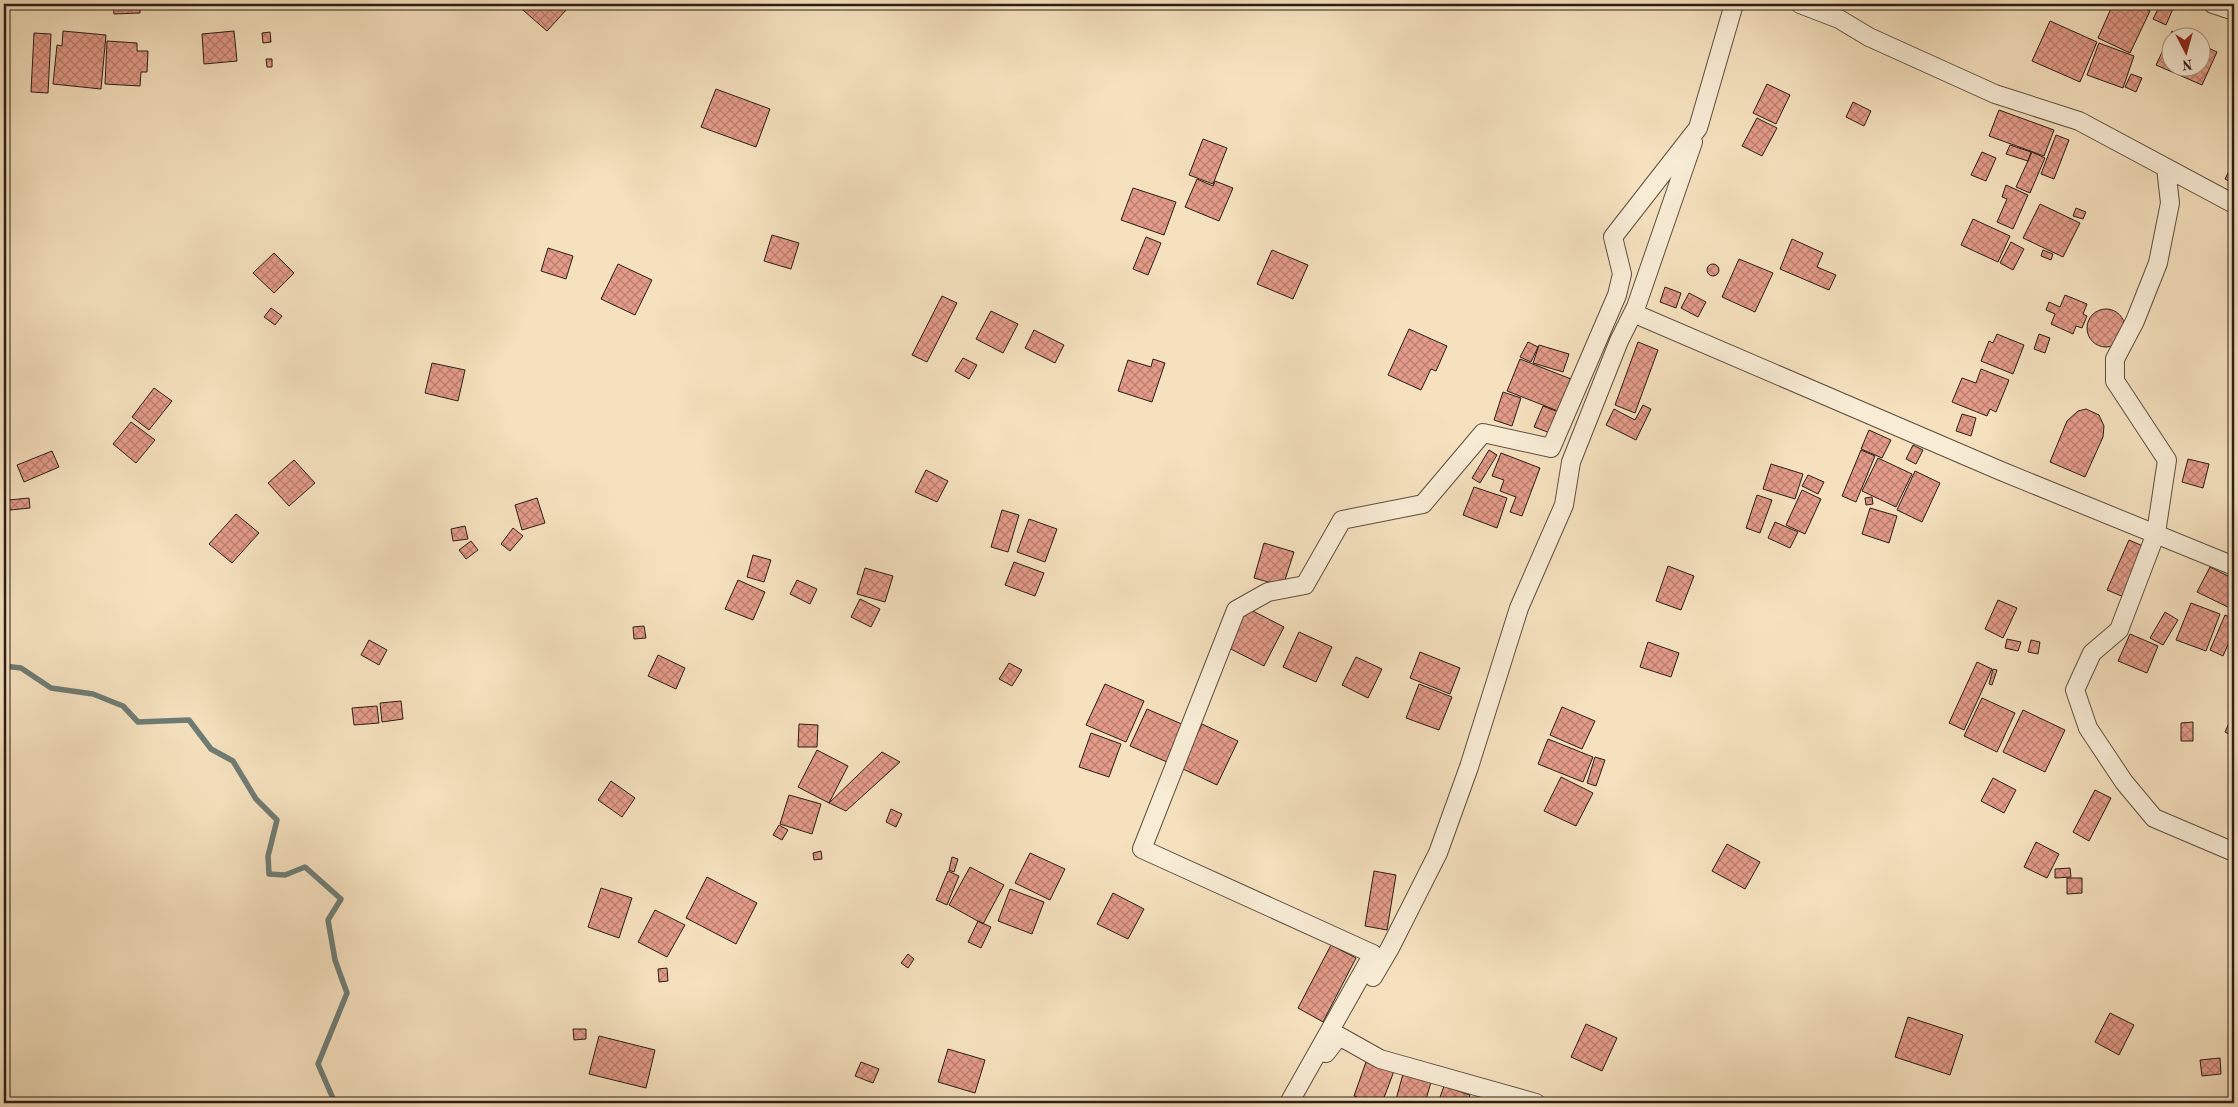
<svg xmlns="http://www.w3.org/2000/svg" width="2238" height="1107" font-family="'Old Standard TT',serif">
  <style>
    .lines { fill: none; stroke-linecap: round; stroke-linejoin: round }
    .stream { stroke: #6f7d75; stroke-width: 5.5 }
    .building { fill: url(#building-cross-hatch); stroke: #2b1e16 }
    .street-casing { stroke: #5e4f40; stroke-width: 20 }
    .street { stroke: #f8ecd5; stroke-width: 18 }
  </style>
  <defs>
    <pattern id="building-cross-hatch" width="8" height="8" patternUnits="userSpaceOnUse" patternTransform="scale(1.25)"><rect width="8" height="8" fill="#e49b89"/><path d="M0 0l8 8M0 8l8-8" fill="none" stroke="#b97e6f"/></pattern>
  </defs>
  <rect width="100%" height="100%" fill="#f5e1be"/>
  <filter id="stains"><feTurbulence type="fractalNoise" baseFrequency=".004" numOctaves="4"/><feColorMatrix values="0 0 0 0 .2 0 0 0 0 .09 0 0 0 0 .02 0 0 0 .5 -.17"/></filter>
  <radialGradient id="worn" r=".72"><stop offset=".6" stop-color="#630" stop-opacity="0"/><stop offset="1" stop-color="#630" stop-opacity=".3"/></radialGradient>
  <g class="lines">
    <path class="stream" d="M4 666 21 668 51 688 93 694 123 706 138 722 189 720 211 749 233 761 256 799 277 820 268 856 269 874 285 875 305 867 341 899 328 920 335 960 347 993 318 1064 335 1103"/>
  </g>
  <path class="building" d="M113 4H146V6L140 7V13L114 14Z
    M516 4H560L567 9 547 31Z
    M1842 4H1856L1853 9Z
    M2113 4H2133L2150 11 2130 53 2098 38Z
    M2157 4H2175L2166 25 2153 19 2160 5Z
    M2050 21 2097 42 2080 82 2032 61Z
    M63 31 106 35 101 89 53 84 57 45 62 46Z
    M234 31 237 61 204 64 202 34Z
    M2172 31 2186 38H2170V68H2200V44L2217 52 2202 85 2156 65Z
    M270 32 271 42 263 43 262 33Z
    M34 33 51 34 48 93 31 92Z
    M107 41 137 43V51H148L147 72H141L140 86 105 84Z
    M2099 43 2134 56 2123 88 2087 75Z
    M266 59H272V67H267Z
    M2131 74 2142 78 2136 92 2125 87Z
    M1767 84 1790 95 1776 124 1753 113Z
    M716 89 770 109 756 147 701 127Z
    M1853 102 1871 111 1864 126 1846 117Z
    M1999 110 2054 130 2044 156 1989 136Z
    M1757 118 1777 128 1762 156 1742 146Z
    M2056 135 2069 140 2054 179 2041 174Z
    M1203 139 1227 148 1213 184 1189 175Z
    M2010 145 2031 152 2028 161 2006 154Z
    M1982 152 1996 158 1986 181 1971 175Z
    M2032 152 2045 158 2030 193 2016 187Z
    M2233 163 2234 164V184L2225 179Z
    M1197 179 1213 186 1215 181 1233 188 1219 221 1185 207Z
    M2006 185 2028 195 2013 229 1997 222 2007 199 2002 197Z
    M1133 188 1176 202 1164 235 1121 220Z
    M2040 204 2080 223 2063 257 2023 238Z
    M2076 208 2086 212 2083 219 2073 216Z
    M1973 219 2010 236 1998 262 1961 245Z
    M772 235 799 243 791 269 764 261Z
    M1146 237 1161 243 1148 275 1133 269Z
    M1792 239 1823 253 1817 267 1836 275 1829 290 1780 269Z
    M2011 242 2024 249 2013 270 2000 263Z
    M548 248 573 256 566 279 541 271Z
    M1272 250 1308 265 1293 299 1257 284Z
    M2043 250 2053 254 2051 260 2041 256Z
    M274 253 294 273 274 293 253 273Z
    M1739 259 1773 273 1755 312 1722 297Z
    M1707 270a6 6 0 1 1 12 0a6 6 0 1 1-12 0Z
    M618 264 652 280 635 315 601 299Z
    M1665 287 1681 293 1676 308 1660 302Z
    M1689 293 1706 302 1698 317 1681 308Z
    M2065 295 2087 304 2083 314 2087 316 2082 328 2076 326 2073 334 2051 324 2055 314 2046 310 2049 302 2060 307Z
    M942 296 957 303 927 362 912 355Z
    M271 308 282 316 275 325 264 317Z
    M2087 328a19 19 0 1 1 38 0a19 19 0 1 1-38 0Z
    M991 311 1018 324 1003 353 976 339Z
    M1409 329 1447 346 1436 371 1431 369 1421 390 1388 375Z
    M1034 330 1064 345 1055 363 1025 348Z
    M1997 334 2024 345 2013 374 1981 361 1989 341 1993 343Z
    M2039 334 2050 338 2045 353 2034 349Z
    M1528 342 1538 347 1531 362 1520 357Z
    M1638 342 1658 350 1635 413 1615 405Z
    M1539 345 1569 354 1563 372 1533 363Z
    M963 358 977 365 969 379 955 371Z
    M1153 359 1165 363 1152 402 1118 391 1128 360 1151 367Z
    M1520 359 1571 379 1558 411 1507 391Z
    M432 363 465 370 458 401 425 393Z
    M1981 369 2009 380 1996 412 1990 409 1987 416 1952 402 1962 378 1976 383Z
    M154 388 172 401 149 430 132 417Z
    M1503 392 1521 398 1512 426 1494 420Z
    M1643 405 1651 409 1636 440 1606 425 1614 409 1635 420Z
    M1543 406 1561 413 1553 434 1534 427Z
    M2086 409 2099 415 2104 426 2103 437 2085 477 2050 462 2067 421 2078 411Z
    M1962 414 1976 418 1971 436 1956 431Z
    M131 422 155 440 136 463 113 444Z
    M1869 430 1891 440 1882 458 1861 449Z
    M1913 445 1923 450 1916 464 1906 459Z
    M1489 450 1497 455 1480 483 1472 478Z
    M1861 450 1875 456 1856 502 1842 496Z
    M52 451 59 467 24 482 17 465Z
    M1501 453 1540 468 1522 516 1510 512 1516 497 1500 491 1504 480 1492 476Z
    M1878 458 1912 474 1896 507 1862 491Z
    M2188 459 2209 464 2203 488 2182 482Z
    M294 460 315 483 289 506 268 483Z
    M1771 464 1803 474 1795 499 1763 489Z
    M926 470 948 481 937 502 915 492Z
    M1915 471 1940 483 1922 522 1897 510Z
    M1808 475 1824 482 1818 494 1802 486Z
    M1474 487 1507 498 1497 528 1463 515Z
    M1802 490 1821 499 1805 534 1786 525Z
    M1757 495 1772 500 1760 533 1746 528Z
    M1872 497 1873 504 1866 505 1865 498Z
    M29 498 30 508 10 510 9 500Z
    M537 498 545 523 522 530 515 505Z
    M1870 508 1897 516 1889 543 1862 534Z
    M1002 510 1019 515 1008 552 991 547Z
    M236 514 259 533 232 563 209 544Z
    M1029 519 1057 529 1045 562 1017 552Z
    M1775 522 1798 532 1790 548 1768 538Z
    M465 526 468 539 453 541 451 529Z
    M513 528 523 536 510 551 501 544Z
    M2129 540 2145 547 2124 597 2107 590Z
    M471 541 478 550 466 559 459 550Z
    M1264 543 1294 552 1283 586 1254 578Z
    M753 555 771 560 764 582 747 577Z
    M1014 562 1044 573 1035 596 1005 585Z
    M1668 566 1694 576 1681 610 1656 601Z
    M2210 567 2234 579V610L2197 592Z
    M865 568 893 576 885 602 857 594Z
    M738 580 765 592 753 620 725 609Z
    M797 580 817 589 810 604 790 594Z
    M860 599 880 609 871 627 851 617Z
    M1998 600 2017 608 2003 638 1985 629Z
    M2191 603 2220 614 2206 651 2176 640Z
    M1247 608 1284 627 1264 666 1227 647Z
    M2165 612 2178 620 2163 645 2150 638Z
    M2225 615 2234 619V631L2223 656 2210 650Z
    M644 626 646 638 634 639 633 627Z
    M1299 632 1332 647 1316 682 1283 667Z
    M2130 634 2158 646 2147 673 2118 661Z
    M2007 639 2021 642 2018 651 2005 648Z
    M369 640 387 650 379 665 361 655Z
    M2031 640 2040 642 2038 654 2028 652Z
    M1648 642 1679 653 1671 677 1640 667Z
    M1420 652 1460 668 1450 694 1410 678Z
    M658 655 685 668 676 689 648 676Z
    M1356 657 1382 669 1368 698 1342 685Z
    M1977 662 1992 669 1964 730 1949 723Z
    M1009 663 1022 670 1012 686 999 679Z
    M1993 669 1997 670 1992 685 1989 684Z
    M1105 684 1144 701 1126 742 1086 725Z
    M1419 684 1452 697 1439 730 1406 718Z
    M1982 698 2015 713 1997 752 1964 736Z
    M401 701 403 719 382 722 380 703Z
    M377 706 379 723 354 725 352 708Z
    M1562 707 1595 721 1582 749 1550 735Z
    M1147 709 1184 725 1167 762 1130 746Z
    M2023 710 2065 730 2045 772 2003 752Z
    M2234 712V737L2225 732Z
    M2193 722V741H2181V723Z
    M799 724 818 725 817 747H798Z
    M1202 724 1238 741 1217 785 1181 768Z
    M1091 733 1121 744 1109 777 1079 767Z
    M1548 739 1593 757 1583 782 1538 764Z
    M817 750 848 766 829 803 798 787Z
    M882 752 900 762 846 811 829 803Z
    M1595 757 1605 760 1596 786 1587 783Z
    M1561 777 1593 793 1576 826 1544 811Z
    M1993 778 2016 790 2004 813 1981 801Z
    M611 781 635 798 622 817 598 800Z
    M2095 790 2111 798 2089 841 2073 832Z
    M789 795 821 804 812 834 780 824Z
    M891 809 902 814 896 827 886 822Z
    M779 825 788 830 782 840 773 835Z
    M2036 842 2059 854 2047 878 2024 867Z
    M1727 844 1760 862 1745 889 1712 871Z
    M821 851 822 859 814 860 813 853Z
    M1030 853 1065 869 1050 900 1015 883Z
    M952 857 958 859 954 872 949 870Z
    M970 867 1004 885 983 924 949 905Z
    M2070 868 2071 877 2055 878V869Z
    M948 871 959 876 947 905 936 900Z
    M1374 871 1396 875 1387 930 1365 926Z
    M707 877 757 903 736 944 686 918Z
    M2067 878H2082V893L2067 894Z
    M601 888 632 898 619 938 588 927Z
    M1010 889 1044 902 1032 934 998 921Z
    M1113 893 1144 909 1128 939 1097 924Z
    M655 910 685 925 667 957 638 942Z
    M978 921 991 927 981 948 968 942Z
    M1331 945 1356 958 1323 1022 1298 1008Z
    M908 954 914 959 908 968 901 963Z
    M667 968 668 981 659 982 658 969Z
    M2110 1013 2134 1025 2119 1055 2095 1042Z
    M1908 1017 1963 1035 1950 1075 1895 1057Z
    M1586 1024 1617 1038 1602 1071 1571 1057Z
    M573 1029H586V1039L574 1040Z
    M599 1036 655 1050 646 1088 589 1074Z
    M948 1049 985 1060 975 1093 938 1082Z
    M2220 1058 2221 1074 2202 1076 2200 1060Z
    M861 1062 879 1069 873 1083 855 1076Z
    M1366 1062 1394 1071 1382 1103H1374L1354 1096Z
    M1403 1074 1431 1082 1425 1103H1395Z
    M1444 1086 1470 1095 1467 1103H1438Z"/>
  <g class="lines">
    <g class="street-casing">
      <path id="street" d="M1800 4 1839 19 1869 37 1995 94 2079 121 2234 204
        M2213 4 2234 11
        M2166 168 2170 203 2158 263 2135 321 2115 359V381L2167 460 2156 533 2119 630 2092 653 2075 690 2088 728 2124 782 2154 818 2234 852
        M1633 313 2001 471 2234 566
        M1373 977 1390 948 1438 853 1469 767 1519 608 1564 505 1571 462 1619 341 1636 307 1693 142
        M1326 1053 1339 1036 1380 1059 1536 1103
        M1289 1103 1373 954 1142 849 1236 610 1268 592 1305 585 1342 520 1423 504 1483 433 1551 448 1617 295 1622 274 1613 237 1698 128 1734 4"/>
    </g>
    <use href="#street" class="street"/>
  </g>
  <rect width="2238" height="1107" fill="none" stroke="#f5e1be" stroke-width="20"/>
  <rect x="5" y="5" width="2228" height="1097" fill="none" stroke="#2b1e16" stroke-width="2.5"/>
  <rect x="10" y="10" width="2218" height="1087" fill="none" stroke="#2b1e16"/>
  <g transform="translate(2186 52) rotate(174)"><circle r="24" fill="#f8ecd5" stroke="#a69a89"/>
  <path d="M0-4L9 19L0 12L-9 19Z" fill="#8f2418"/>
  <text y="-8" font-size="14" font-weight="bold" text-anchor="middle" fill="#2b1e16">N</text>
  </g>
  <rect width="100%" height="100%" filter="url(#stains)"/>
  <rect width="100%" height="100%" fill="url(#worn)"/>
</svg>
